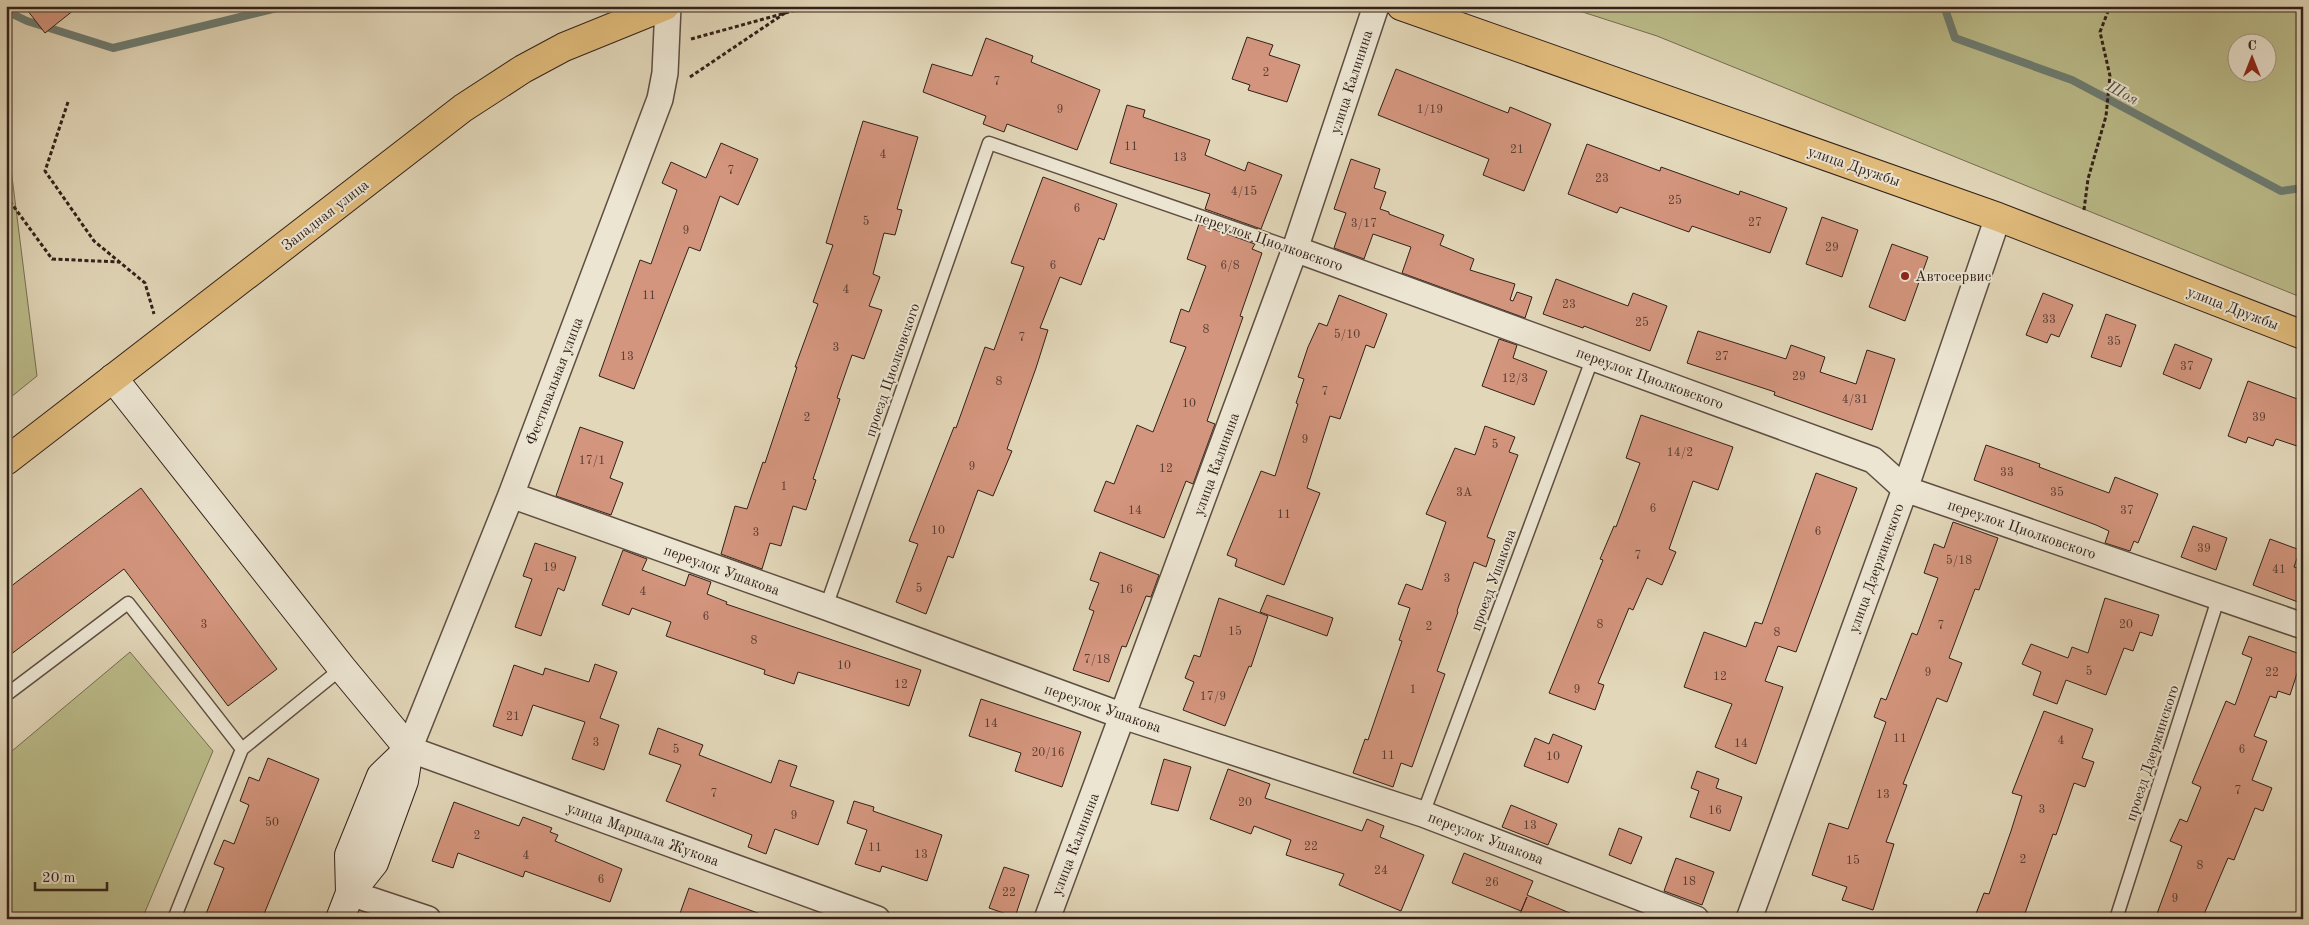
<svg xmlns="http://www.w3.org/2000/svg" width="2309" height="925" font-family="'Old Standard TT',serif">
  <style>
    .green { fill: #bbbc8a; stroke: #766e52; fill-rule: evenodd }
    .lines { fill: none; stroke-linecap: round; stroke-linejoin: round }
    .stream { stroke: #6d7d73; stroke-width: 8 }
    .building { fill: #d3957d; stroke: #32211a }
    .lane-casing { stroke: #5e4e42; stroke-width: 15 }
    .street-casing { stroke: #5e4e42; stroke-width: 28 }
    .secondary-casing { stroke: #32211a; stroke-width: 30 }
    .primary-casing { stroke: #32211a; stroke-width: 30 }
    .path { stroke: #32211a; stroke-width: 3; stroke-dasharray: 4 2.5; stroke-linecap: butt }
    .lane { stroke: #ece5d2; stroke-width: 12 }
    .street { stroke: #ece5d2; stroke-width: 25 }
    .secondary { stroke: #ece5d2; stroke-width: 28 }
    .primary { stroke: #e1bc7c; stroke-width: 28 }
    .poi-dot { fill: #8f2418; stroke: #ece5d2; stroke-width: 2 }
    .labels { text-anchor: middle; stroke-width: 4; stroke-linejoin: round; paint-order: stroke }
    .number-label { font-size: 12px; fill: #5a3e33 }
    .street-label { font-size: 15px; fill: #32211a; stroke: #ece5d2 }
    .poi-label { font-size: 15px; fill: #32211a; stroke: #ece5d2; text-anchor: start }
    .water-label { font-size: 16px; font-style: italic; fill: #504f46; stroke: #ece5d2 }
  </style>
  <rect width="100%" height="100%" fill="#e2d7b9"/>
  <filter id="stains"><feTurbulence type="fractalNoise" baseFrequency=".004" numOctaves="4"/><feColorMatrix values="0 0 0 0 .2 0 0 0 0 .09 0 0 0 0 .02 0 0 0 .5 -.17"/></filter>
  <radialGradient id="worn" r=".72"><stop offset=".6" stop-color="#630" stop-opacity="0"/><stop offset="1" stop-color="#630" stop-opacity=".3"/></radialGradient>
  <path class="green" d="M1564 6H2303V298L1657 36ZM2236 42H2266V72H2236Z
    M6 129 37 376 6 401Z
    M130 652 213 751 142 919H22L6 912V756Z"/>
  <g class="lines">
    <path class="stream" d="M1944 6 1955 38 2072 80 2281 191 2303 188
      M6 11 27 21 113 48 285 6"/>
  </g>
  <path class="building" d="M24 6H79L45 33Z
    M1247 37 1273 45 1269 55 1300 65 1287 102 1248 90 1250 85 1232 79Z
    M986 38 1033 56 1031 62 1100 90 1077 150 1007 124 1004 132 983 124 986 116 923 92 932 64 972 76Z
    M1396 69 1508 113 1510 107 1551 124 1524 191 1483 175 1489 159 1378 115Z
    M1127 105 1145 110 1143 117 1210 140 1205 155 1245 171 1248 162 1282 175 1261 229 1205 209 1210 194 1110 163Z
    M863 121 918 137 897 209 902 210 895 235 884 233 873 274 880 277 869 306 882 310 864 359 852 355 837 398 840 399 813 479 816 480 806 510 793 506 781 546 770 543 762 569 721 554 735 506 747 509 763 462 765 463 797 367H795L818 304 813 302 833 245 826 243Z
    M721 143 758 159 738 205 720 196 700 251 689 247 634 389 599 376 640 260 651 264 677 190 662 183 671 162 706 178Z
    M1587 144 1660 171 1661 167 1739 195 1740 191 1787 208 1770 253 1692 226 1689 232 1620 207 1617 213 1568 194Z
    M1351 159 1380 169 1374 188 1386 192 1380 209 1389 212V214L1444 235 1440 245 1474 259 1470 270 1515 284 1510 300 1513 301 1517 292 1532 297 1525 318 1402 273 1411 247 1373 234 1364 259 1334 248 1346 213 1334 209Z
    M1043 177 1117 204 1104 240 1099 238 1081 285 1060 277 1040 328 1048 330 1036 368 1007 449 1012 451 993 496 978 490 953 558 948 556 926 614 896 602 918 544 909 541 954 427 956 428 985 347 994 350 1024 267 1011 263Z
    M1822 217 1858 230 1842 277 1806 264Z
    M1199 224 1255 244 1252 249 1262 253 1240 316 1243 317 1207 421 1215 424 1193 484 1186 481 1164 538 1094 511 1106 481 1114 484 1137 425 1153 432 1186 347 1170 342 1181 309 1189 312 1206 266 1187 259Z
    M1892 244 1928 257 1905 321 1869 307Z
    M1556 279 1628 306 1633 293 1667 306 1650 351 1584 326 1583 328 1543 314Z
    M2043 293 2073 305 2059 337 2051 334 2047 343 2026 335Z
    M1339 295 1387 314 1374 348 1366 345 1340 419 1330 416 1307 488 1320 493 1284 585 1235 566 1237 559 1227 555 1261 471 1275 476 1298 404 1296 403 1304 379 1298 377 1308 347 1319 323 1327 326Z
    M2106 314 2136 325 2121 367 2091 357Z
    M1698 331 1786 359 1791 345 1825 357 1820 372 1856 384 1867 350 1895 359 1872 430 1774 395 1775 392 1687 363Z
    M1499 339 1517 345 1513 358 1547 371 1534 405 1482 386Z
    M2175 344 2212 359 2200 389 2163 374Z
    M2248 381 2303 401V448L2276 439 2273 446 2248 437 2246 443 2228 436Z
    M1641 415 1733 447 1718 490 1693 481 1669 549 1676 552 1662 585 1647 578 1633 610 1629 608 1598 683 1604 685 1595 710 1549 693 1603 560 1600 559 1614 526 1616 527 1640 463 1626 458Z
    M1485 426 1515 437 1509 452 1518 455 1487 537 1495 540 1486 567 1474 562 1457 611 1458 612 1437 671 1445 674 1412 767 1401 763 1393 787 1353 773 1365 739 1368 740 1402 641 1399 640 1410 608 1398 604 1406 584 1422 590 1446 522 1426 514 1455 448 1475 455Z
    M580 427 623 442 610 478 623 483 611 515 556 496Z
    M1986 445 2040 464 2039 467 2109 493 2115 477 2158 494 2138 543 2134 541 2130 551 2105 543 2109 531 2096 525 1974 480Z
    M1816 473 1857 488 1796 652 1778 646 1765 681 1783 687 1756 764 1715 747 1732 704 1684 687 1704 632 1746 647 1755 622 1762 624Z
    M141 488 277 669 228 706 124 569 6 658V590Z
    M1953 522 1998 538 1979 590 1975 589 1949 658 1962 663 1947 702 1937 698 1903 784 1907 785 1886 842 1894 844 1873 910 1842 900 1847 887 1812 875 1829 823 1848 829 1886 722 1874 717 1881 698 1886 700 1912 633 1917 635 1938 578 1924 573 1934 544 1944 548Z
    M2193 526 2227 538 2216 570 2181 557Z
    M2270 539 2300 550 2294 567 2303 570V588L2298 602 2253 585Z
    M535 543 576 557 564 591 558 588 541 636 515 627 532 579 523 576Z
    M623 550 647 559 642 570 685 586 689 574 711 582 707 594 727 602 726 604 921 670 909 706 798 672 794 684 764 674 765 670 666 636 671 622 632 608 629 615 602 605Z
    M1100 552 1159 575 1151 597 1146 596 1126 647 1122 646 1109 682 1073 670 1094 611 1089 609 1099 583 1090 580Z
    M1267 595 1333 618 1327 636 1260 612Z
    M1219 598 1268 616 1251 667 1249 666 1225 726 1183 710 1194 682 1185 678 1194 655 1200 657Z
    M2105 598 2159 615 2152 636 2140 632 2133 651 2124 648 2106 695 2066 680 2057 704 2033 695 2041 672 2022 664 2031 644 2068 658 2072 647 2088 653Z
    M2249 636 2303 655 2290 695 2278 691 2276 698 2270 696 2254 736 2267 741 2252 780 2272 788 2263 811 2255 808 2234 860 2228 858 2202 919H2155L2182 846 2170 841 2180 819 2187 822 2201 787 2192 783 2226 701 2235 705 2252 658 2242 654Z
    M595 664 617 672 600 718 619 725 604 770 572 759 585 722 533 705 522 736 493 726 514 665 543 675 545 668 589 682Z
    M981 699 1081 732 1062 787 1015 771 1021 753 969 736Z
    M2044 711 2093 729 2082 758 2094 762 2085 787 2074 783 2056 835 2053 834 2023 919H1974L1984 893 1989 894 2011 831 2022 796 2012 793Z
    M658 728 703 745 699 755 771 783 779 760 797 766 790 786 834 801 818 845 775 829 766 854 748 847 752 835 666 801 681 765 649 754Z
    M1553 734 1582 746 1568 783 1524 766 1535 738 1549 744Z
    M268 758 319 779 262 919H204L224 868 214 864 224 840 234 844 249 805 240 801 249 777 259 781Z
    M1164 759 1191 767 1178 811 1151 804Z
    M1228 769 1270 784 1265 798 1362 831 1367 819 1384 826 1380 837 1424 855 1401 911 1339 885 1344 874 1286 855 1291 840 1254 826 1251 834 1210 819Z
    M1697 771 1719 779 1716 788 1742 797 1730 831 1690 817 1699 791 1691 788Z
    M854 801 874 807 873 811 942 835 927 881 882 866 880 872 855 864 867 830 847 823Z
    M454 802 519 826 523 817 552 828 550 832 558 835 555 841 622 869 610 902 525 871 523 877 458 853 453 868 432 861Z
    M1511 805 1557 824 1548 845 1502 827Z
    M1619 828 1642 837 1631 864 1609 855Z
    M1464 853 1533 881 1527 895 1584 919H1518L1527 897 1521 911 1452 883Z
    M1676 858 1714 872 1702 905 1664 891Z
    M1004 867 1029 875 1015 917 989 908Z
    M689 888 766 916V919H678Z"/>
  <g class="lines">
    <g class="lane-casing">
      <path id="lane" d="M826 607 989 143 1295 249
        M6 695 128 603 242 749
        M1423 814 1593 357
        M174 919 242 749 342 668
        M2116 919 2219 596"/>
    </g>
    <g class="street-casing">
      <path id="street" d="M668 6 665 73 660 99 511 495 409 749 877 919
        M1295 249 1873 460 1905 489 2303 626
        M511 495 826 607 1123 716 1423 814 1696 919
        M350 893 428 919
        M1047 919 1295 249 1376 6
        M1749 919 1905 489 1998 217"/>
    </g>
    <g class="secondary-casing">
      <path id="secondary" d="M113 378 342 668 409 749
        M350 893 349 855 381 776 409 749
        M340 919 350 893 374 863 404 781 409 749"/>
    </g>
    <g class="primary-casing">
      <path id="primary" d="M1401 6 1998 217 2303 335
        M6 461 463 108 523 69 564 47 665 6"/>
    </g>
    <path class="path" d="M691 39 811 6
      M690 77 785 13
      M68 102 45 171 94 241 145 283 154 314
      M6 196 52 259 119 262
      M2084 210 2088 179 2106 116 2110 76 2100 32 2110 6"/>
    <use href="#lane" class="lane"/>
    <use href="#street" class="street"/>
    <use href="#secondary" class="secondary"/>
    <use href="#primary" class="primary"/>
  </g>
  <circle class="poi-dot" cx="1905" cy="276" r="5"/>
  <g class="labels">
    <g class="number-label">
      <text x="1266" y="76">2</text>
      <text x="997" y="85">7</text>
      <text x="1060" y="113">9</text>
      <text x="1430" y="113">1/19</text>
      <text x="1131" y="150">11</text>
      <text x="1517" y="153">21</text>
      <text x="883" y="158">4</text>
      <text x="1180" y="161">13</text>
      <text x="731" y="174">7</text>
      <text x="1602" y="182">23</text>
      <text x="1244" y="195">4/15</text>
      <text x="1675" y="204">25</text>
      <text x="1077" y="212">6</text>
      <text x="866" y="225">5</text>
      <text x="1755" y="226">27</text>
      <text x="1364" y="227">3/17</text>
      <text x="686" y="234">9</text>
      <text x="1832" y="251">29</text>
      <text x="1053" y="269">6</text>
      <text x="1230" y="269">6/8</text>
      <text x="846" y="293">4</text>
      <text x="649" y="299">11</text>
      <text x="1569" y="308">23</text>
      <text x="2049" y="323">33</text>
      <text x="1642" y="326">25</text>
      <text x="1206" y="333">8</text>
      <text x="1347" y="338">5/10</text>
      <text x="1022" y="341">7</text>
      <text x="2114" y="345">35</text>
      <text x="836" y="351">3</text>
      <text x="627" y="360">13</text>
      <text x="1722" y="360">27</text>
      <text x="2187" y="370">37</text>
      <text x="1799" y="380">29</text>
      <text x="1515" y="382">12/3</text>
      <text x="999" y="385">8</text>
      <text x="1325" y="395">7</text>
      <text x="1855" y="403">4/31</text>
      <text x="1189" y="407">10</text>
      <text x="807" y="421">2</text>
      <text x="2259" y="421">39</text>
      <text x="1305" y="443">9</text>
      <text x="1495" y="448">5</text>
      <text x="1680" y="456">14/2</text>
      <text x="592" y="464">17/1</text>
      <text x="972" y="470">9</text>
      <text x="1166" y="472">12</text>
      <text x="2007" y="476">33</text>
      <text x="784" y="490">1</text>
      <text x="1464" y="496">3А</text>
      <text x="2057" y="496">35</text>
      <text x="1653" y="512">6</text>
      <text x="1135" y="514">14</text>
      <text x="2127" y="514">37</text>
      <text x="1284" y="518">11</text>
      <text x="938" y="534">10</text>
      <text x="1818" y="535">6</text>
      <text x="756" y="536">3</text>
      <text x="2204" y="552">39</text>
      <text x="1638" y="559">7</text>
      <text x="1959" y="564">5/18</text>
      <text x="550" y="571">19</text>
      <text x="2279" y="573">41</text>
      <text x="1447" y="582">3</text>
      <text x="919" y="592">5</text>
      <text x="1126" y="593">16</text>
      <text x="643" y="595">4</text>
      <text x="706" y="620">6</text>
      <text x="204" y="628">3</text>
      <text x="1600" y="628">8</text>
      <text x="2126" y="628">20</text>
      <text x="1941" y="629">7</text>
      <text x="1429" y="630">2</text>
      <text x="1235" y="635">15</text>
      <text x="1777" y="636">8</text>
      <text x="754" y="644">8</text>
      <text x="1097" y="663">7/18</text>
      <text x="844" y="669">10</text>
      <text x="2089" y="675">5</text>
      <text x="1928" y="676">9</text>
      <text x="2272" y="676">22</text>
      <text x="1720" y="680">12</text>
      <text x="901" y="688">12</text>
      <text x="1413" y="693">1</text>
      <text x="1577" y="693">9</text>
      <text x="1213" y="700">17/9</text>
      <text x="513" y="720">21</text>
      <text x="991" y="727">14</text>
      <text x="1900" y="742">11</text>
      <text x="2061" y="744">4</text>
      <text x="596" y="746">3</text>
      <text x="1741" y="747">14</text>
      <text x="676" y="753">5</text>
      <text x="2242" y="753">6</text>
      <text x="1048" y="756">20/16</text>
      <text x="1388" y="759">11</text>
      <text x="1553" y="760">10</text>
      <text x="2238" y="794">7</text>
      <text x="714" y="797">7</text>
      <text x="1883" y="798">13</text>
      <text x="1245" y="806">20</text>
      <text x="2042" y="813">3</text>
      <text x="1715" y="814">16</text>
      <text x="794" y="819">9</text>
      <text x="272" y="826">50</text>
      <text x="1530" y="829">13</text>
      <text x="477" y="839">2</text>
      <text x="1311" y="850">22</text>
      <text x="875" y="851">11</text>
      <text x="921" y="858">13</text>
      <text x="526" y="859">4</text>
      <text x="2023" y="863">2</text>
      <text x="1853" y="864">15</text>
      <text x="2200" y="869">8</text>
      <text x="1381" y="874">24</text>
      <text x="601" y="883">6</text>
      <text x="1689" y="885">18</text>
      <text x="1492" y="886">26</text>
      <text x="1009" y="896">22</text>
      <text x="2175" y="902">9</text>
    </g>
    <g class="street-label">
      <text transform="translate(1351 82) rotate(-72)" y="5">улица Калинина</text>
      <text transform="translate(1854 166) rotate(19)" y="5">улица Дружбы</text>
      <text transform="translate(325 215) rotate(-38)" y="5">Западная улица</text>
      <text transform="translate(1269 241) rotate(19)" y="5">переулок Циолковского</text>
      <text transform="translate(2233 308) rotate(21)" y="5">улица Дружбы</text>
      <text transform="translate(892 370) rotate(-71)" y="5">проезд Циолковского</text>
      <text transform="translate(1650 378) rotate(20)" y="5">переулок Циолковского</text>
      <text transform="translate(554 381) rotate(-69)" y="5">Фестивальная улица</text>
      <text transform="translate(1216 464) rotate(-70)" y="5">улица Калинина</text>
      <text transform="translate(2022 529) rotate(19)" y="5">переулок Циолковского</text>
      <text transform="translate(1876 568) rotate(-70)" y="5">улица Дзержинского</text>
      <text transform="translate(722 570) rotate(20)" y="5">переулок Ушакова</text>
      <text transform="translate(1493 580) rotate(-70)" y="5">проезд Ушакова</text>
      <text transform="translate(1103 708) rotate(19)" y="5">переулок Ушакова</text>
      <text transform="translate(2152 753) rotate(-72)" y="5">проезд Дзержинского</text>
      <text transform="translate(643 834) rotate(20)" y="5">улица Маршала Жукова</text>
      <text transform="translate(1486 838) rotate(21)" y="5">переулок Ушакова</text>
      <text transform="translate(1075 844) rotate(-69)" y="5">улица Калинина</text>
    </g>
    <g class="poi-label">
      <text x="1915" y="281">Автосервис</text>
    </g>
    <g class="water-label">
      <text transform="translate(2123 92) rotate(28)" y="6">Шоя</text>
    </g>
  </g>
  <rect width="2309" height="925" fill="none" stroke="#e2d7b9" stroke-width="25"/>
  <rect x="8" y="8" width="2294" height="910" fill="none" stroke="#32211a" stroke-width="2.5"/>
  <rect x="12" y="12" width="2284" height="900" fill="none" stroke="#32211a"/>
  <g transform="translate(2252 58)"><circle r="24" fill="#ece5d2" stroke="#a29788"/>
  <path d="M0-4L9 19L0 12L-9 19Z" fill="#8f2418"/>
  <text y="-8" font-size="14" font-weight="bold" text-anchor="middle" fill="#32211a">С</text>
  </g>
  <path d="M35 882v8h72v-8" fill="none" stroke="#32211a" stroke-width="2.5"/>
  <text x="42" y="882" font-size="15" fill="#32211a" stroke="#ece5d2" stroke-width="4" paint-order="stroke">20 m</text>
  <rect width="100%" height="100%" filter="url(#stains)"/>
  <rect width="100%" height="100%" fill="url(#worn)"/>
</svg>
